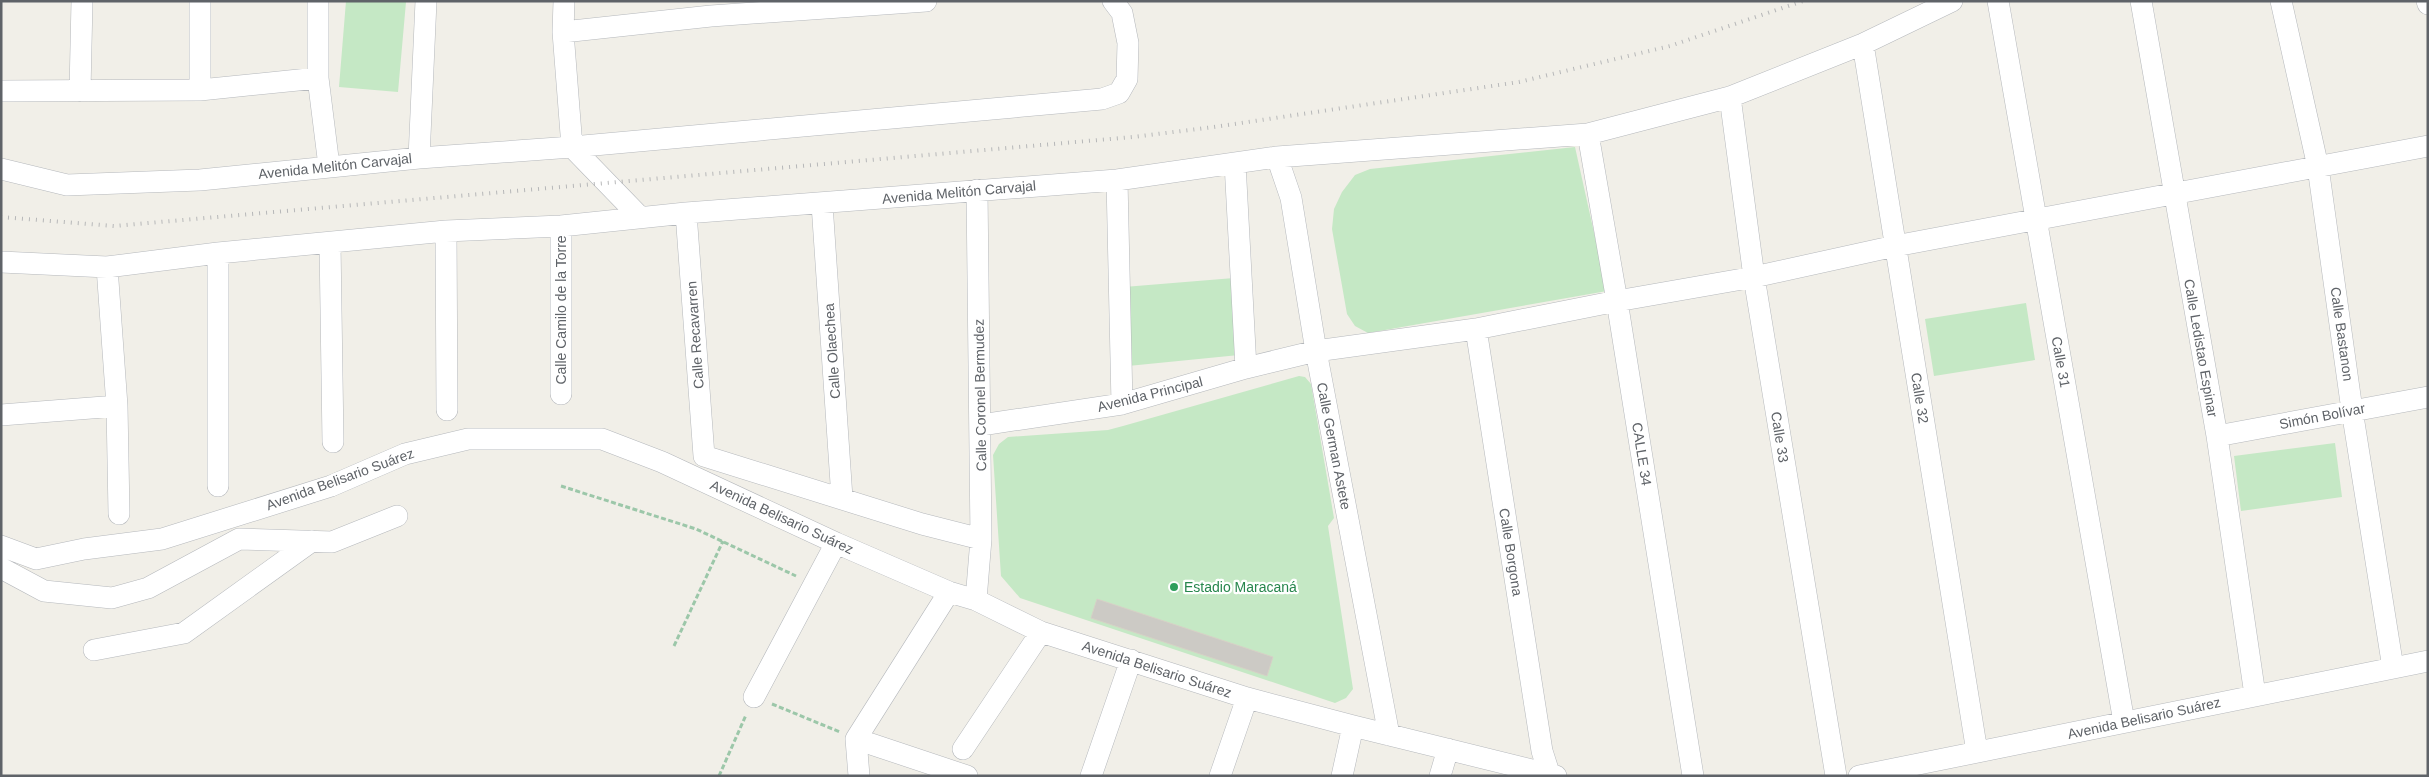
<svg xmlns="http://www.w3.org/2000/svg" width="2429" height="777" font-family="Helvetica,sans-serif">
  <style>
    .green { fill: #c5e8c5 }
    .building { fill: #cccac5; stroke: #d6d1c6 }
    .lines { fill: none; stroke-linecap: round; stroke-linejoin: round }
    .minor-casing { stroke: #b5b8bc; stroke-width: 22 }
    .path { stroke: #9cc7a9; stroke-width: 3; stroke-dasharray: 5 2.5; stroke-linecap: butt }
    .minor { stroke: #fff; stroke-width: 21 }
    .rail { stroke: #b6b7b8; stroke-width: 4; stroke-dasharray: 1 6; stroke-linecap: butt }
    .leisure-dot { fill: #2e9e5b; stroke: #fff; stroke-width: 2 }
    .labels { text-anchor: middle; stroke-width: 4.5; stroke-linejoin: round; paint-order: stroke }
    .street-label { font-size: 14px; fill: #5f6368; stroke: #fff }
    .leisure-label { font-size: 14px; fill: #27864d; stroke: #fff; text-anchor: start }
  </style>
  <rect width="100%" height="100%" fill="#f1efe8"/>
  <path class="green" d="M346 1 406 2 398 92 339 87Z
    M1575 147 1607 291 1368 333 1355 326 1347 314 1332 229 1334 209 1342 192 1355 175 1370 169Z
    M1234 278 1239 355 1128 366 1124 287Z
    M2026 303 2035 360 1934 376 1925 319Z
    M1299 376 1305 377 1311 384 1334 518 1328 526 1353 689 1346 698 1335 703 1020 598 1001 576 993 455 999 444 1008 437 1108 430 1123 426Z
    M2335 443 2342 497 2241 511 2234 456Z"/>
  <path class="building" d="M1097 599 1273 657 1267 676 1091 618Z"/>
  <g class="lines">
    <g class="minor-casing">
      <path id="minor" d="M200 1V90
        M318 1V78L329 166
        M564 1 563 32 572 147
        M1998 1 2124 722
        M2141 1 2217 436 2255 695
        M2281 1 2318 167 2352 410 2393 668
        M2427 1 2428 4
        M563 32 711 16 926 1
        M1863 44 1977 752
        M1 91 200 90 318 78
        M80 91 82 1
        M1730 97 1754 277 1836 776
        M1588 134 1617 301 1693 776
        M572 147 640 217
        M1277 157 1291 198 1316 351 1389 735
        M419 158 426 1
        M1235 163 1246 368
        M1 169 67 185 200 180 419 158 572 147 1102 99 1119 93 1127 79 1128 43 1122 13 1113 1
        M1117 180 1122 404
        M822 204 842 498
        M686 213 704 456 922 524 981 539
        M446 231 447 410
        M330 243 333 442
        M218 253V486
        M1 262 107 267 218 253 446 231 561 226 686 213 1117 180 1277 157 1588 134 1730 97 1863 44 1952 1
        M107 267 117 406 119 514
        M1476 329 1542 751 1550 776
        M561 394V226
        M1 415 117 406
        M981 425 1122 404 1246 368 1316 351 1476 329 1617 301 1754 277 1895 246 2428 146
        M2217 436 2428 397
        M1 546 36 559 84 549 162 539 331 486 405 454 468 439H602L662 462 836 543 949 592 976 600 1041 632 1247 698 1353 726 1556 776
        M1 568 44 591 112 598 148 588 239 539 332 542 397 516
        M976 600 981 539 977 190
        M94 650 184 633 312 541
        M754 697 836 543
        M856 739 967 776
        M963 749 1041 632
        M859 776 856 739 949 592
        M1091 776 1131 660
        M1220 776 1247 698
        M1342 776 1353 726
        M1440 776 1448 749
        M1859 776 2428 661"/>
    </g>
    <path class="path" d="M561 486 696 529 796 576
      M674 646 723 541
      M772 704 840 732
      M719 776 746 715"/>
    <use href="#minor" class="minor"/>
    <path class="rail" d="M1 217 114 226 1133 137 1214 127 1519 82 1670 46 1803 1"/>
  </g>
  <circle class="leisure-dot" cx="1174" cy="587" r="5"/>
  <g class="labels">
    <g class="street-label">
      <text transform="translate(335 166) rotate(-6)" y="5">Avenida Melitón Carvajal</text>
      <text transform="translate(959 192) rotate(-5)" y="5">Avenida Melitón Carvajal</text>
      <text transform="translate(561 310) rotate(-90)" y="5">Calle Camilo de la Torre</text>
      <text transform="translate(2342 334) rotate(82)" y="5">Calle Bastanon</text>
      <text transform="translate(695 335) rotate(-94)" y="5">Calle Recavarren</text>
      <text transform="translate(2201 348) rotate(80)" y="5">Calle Ledistao Espinar</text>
      <text transform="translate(832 351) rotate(-94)" y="5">Calle Olaechea</text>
      <text transform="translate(2061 362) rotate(80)" y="5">Calle 31</text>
      <text transform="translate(1150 394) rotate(-14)" y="5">Avenida Principal</text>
      <text transform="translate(980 395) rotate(-91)" y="5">Calle Coronel Bermudez</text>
      <text transform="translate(1920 398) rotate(81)" y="5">Calle 32</text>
      <text transform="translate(2322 416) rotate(-11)" y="5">Simón Bolívar</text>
      <text transform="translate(1780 437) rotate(81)" y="5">Calle 33</text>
      <text transform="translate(1334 446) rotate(79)" y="5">Calle German Astete</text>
      <text transform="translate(1642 454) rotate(81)" y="5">CALLE 34</text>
      <text transform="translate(340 479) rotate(-20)" y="5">Avenida Belisario Suárez</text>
      <text transform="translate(782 517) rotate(25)" y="5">Avenida Belisario Suárez</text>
      <text transform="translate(1511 552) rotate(81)" y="5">Calle Borgona</text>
      <text transform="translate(1157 669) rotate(18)" y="5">Avenida Belisario Suárez</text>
      <text transform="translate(2144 718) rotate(-12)" y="5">Avenida Belisario Suárez</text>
    </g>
    <g class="leisure-label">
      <text x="1184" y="592">Estadio Maracaná</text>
    </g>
  </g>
  <rect width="2429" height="777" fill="none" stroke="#5f6368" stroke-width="5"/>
</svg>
